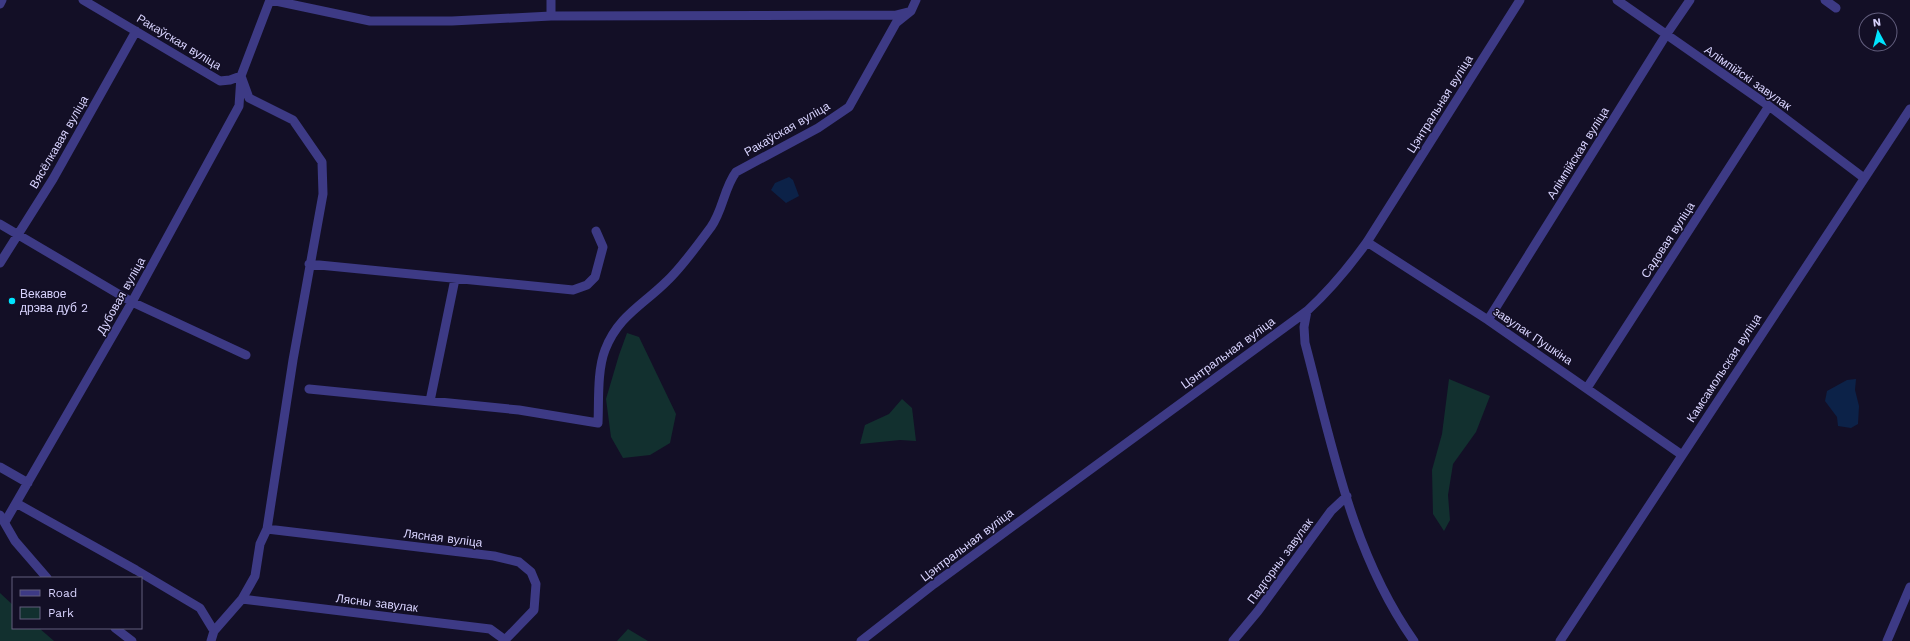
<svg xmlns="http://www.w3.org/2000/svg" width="1910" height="641" font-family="'Work Sans',sans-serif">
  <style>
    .green { fill: #12302f }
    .water { fill: #0c2248 }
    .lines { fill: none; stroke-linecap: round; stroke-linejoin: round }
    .minor { stroke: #3d3a85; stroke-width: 9 }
    .poi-dot { fill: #00e5ff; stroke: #130f26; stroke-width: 1.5 }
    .labels { text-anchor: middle; stroke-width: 3; stroke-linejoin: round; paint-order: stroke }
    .street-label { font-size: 12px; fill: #d9d4ff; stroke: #130f26 }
    .poi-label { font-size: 12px; fill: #d9d4ff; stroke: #130f26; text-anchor: start }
  </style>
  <rect width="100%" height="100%" fill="#130f26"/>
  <path class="green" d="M627 333 639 337 676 414 670 443 650 455 623 458 611 437 606 399 619 355Z
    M1449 379 1490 396 1476 432 1453 464 1448 495 1450 520 1444 531 1433 514 1432 470 1442 434Z
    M902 399 912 408 916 441 900 440 860 444 865 425 889 414Z
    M0 593 13 605V628H39L54 641H0Z
    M628 629 648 641H617Z"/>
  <path class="water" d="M789 177 793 180 799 196 786 203 771 190 775 183Z
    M1856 379 1855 390 1859 406 1858 424 1851 428 1838 426 1837 417 1825 401 1827 391 1847 380Z"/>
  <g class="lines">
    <path class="minor" d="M83 0 220 81 230 80 241 76 249 98 293 120 322 162 323 194 293 360 267 529 260 544 255 576 242 599 214 631 211 641
      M271 0 370 21H452L551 16 896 15 908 12
      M1617 0 1769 106 1864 178
      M1825 0 1836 8
      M0 4 2 0
      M551 16V0
      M0 224 132 302 246 355
      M1367 242 1488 320 1682 455
      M0 263 53 179 136 31
      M309 264 573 290 587 285 595 277 603 247 596 231
      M1307 311 1304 327 1305 343C1332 445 1352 554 1414 641
      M1488 320 1666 35 1690 0
      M1587 388 1769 106
      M309 389 519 410 598 423C599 401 597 371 605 350 618 316 643 305 667 281 681 268 700 242 711 227 723 210 724 188 736 172L818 128 849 107 896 23 911 11 916 0
      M430 401 455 279
      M0 467 28 483
      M16 503 136 570 200 608 214 631
      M0 515 15 541 47 578
      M5 522 132 302 239 106 241 76 270 0
      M267 529 494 556 519 562 531 572 536 584 534 610 504 641
      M242 599 490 629 505 640
      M115 628 132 641
      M861 641 934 584 1307 311C1330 290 1349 267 1367 242L1520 0
      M1233 641 1258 611 1331 511 1347 496
      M1560 641 1910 109
      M1887 641 1910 587"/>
  </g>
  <circle class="poi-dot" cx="12" cy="301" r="4"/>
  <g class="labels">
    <g class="street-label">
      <text transform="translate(179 42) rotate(31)" y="4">Ракаўская вуліца</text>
      <text transform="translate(1748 78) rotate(35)" y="4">Алімпійскі завулак</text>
      <text transform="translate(1440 104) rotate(-58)" y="4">Цэнтральная вуліца</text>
      <text transform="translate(787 129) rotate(-30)" y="4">Ракаўская вуліца</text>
      <text transform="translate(59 142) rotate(-60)" y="4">Вясёлкавая вуліца</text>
      <text transform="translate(1578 153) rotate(-58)" y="4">Алімпійская вуліца</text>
      <text transform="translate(1668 240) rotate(-57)" y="4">Садовая вуліца</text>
      <text transform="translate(121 296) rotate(-61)" y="4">Дубовая вуліца</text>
      <text transform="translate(1533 336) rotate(34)" y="4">завулак Пушкіна</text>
      <text transform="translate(1228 353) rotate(-36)" y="4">Цэнтральная вуліца</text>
      <text transform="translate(1724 368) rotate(-57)" y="4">Камсамольская вуліца</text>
      <text transform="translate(443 538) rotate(7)" y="4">Лясная вуліца</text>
      <text transform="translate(967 545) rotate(-37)" y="4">Цэнтральная вуліца</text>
      <text transform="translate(1280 561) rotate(-54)" y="4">Падгорны завулак</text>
      <text transform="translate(377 603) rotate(7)" y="4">Лясны завулак</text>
    </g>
    <g class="poi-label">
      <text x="20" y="298">Векавое<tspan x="20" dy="14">дрэва дуб 2</tspan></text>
    </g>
  </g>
  <rect x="12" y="577" width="130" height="52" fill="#130f26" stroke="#625e7d"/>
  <rect x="20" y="590" width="20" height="6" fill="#3d3a85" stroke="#625e7d"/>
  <text x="48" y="597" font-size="12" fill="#d9d4ff">Road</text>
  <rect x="20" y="607" width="20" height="12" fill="#12302f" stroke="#625e7d"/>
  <text x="48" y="617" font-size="12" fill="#d9d4ff">Park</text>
  <g transform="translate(1878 32) rotate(353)"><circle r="19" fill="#130f26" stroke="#625e7d"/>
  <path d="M0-3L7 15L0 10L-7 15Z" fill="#00e5ff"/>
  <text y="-6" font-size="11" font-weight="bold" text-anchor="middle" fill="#d9d4ff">N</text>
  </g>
</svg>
